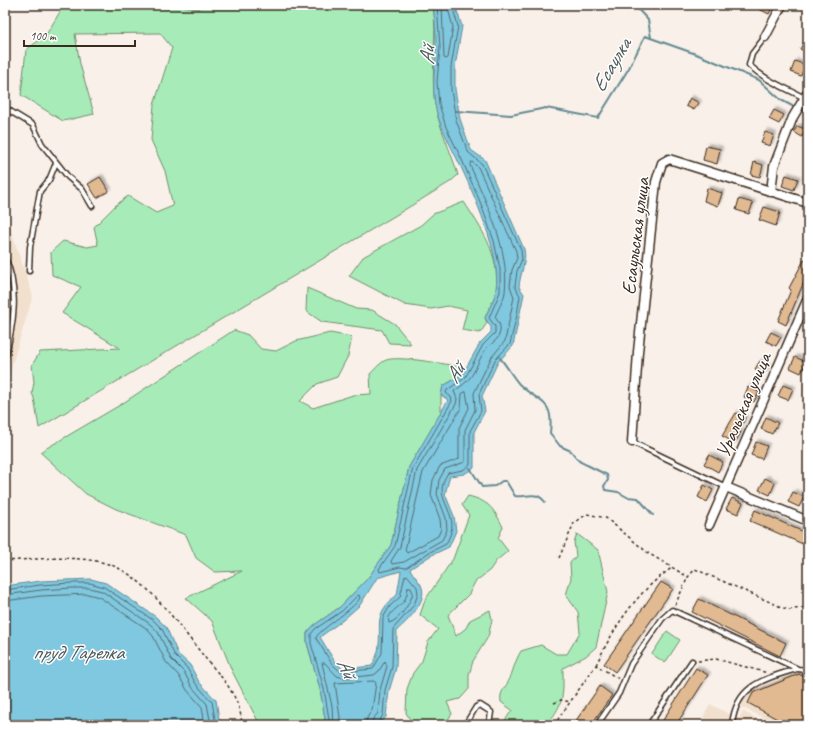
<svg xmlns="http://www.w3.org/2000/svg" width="813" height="730" font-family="Caveat,sans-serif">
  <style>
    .built { fill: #f2e0cf }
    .green { fill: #a7ecb8; stroke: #718b6b }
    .water { fill: #7fc8e0; stroke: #648992; fill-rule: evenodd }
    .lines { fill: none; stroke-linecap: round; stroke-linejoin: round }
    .shore { stroke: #56696c; stroke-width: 1 }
    .stream { stroke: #648992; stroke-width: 2 }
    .building { fill: #e1ba92; stroke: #3b2a1e; filter: url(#shadow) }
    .lane-casing { stroke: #3b2a1e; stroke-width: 7 }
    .street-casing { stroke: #3b2a1e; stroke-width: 11 }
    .path { stroke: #3b2a1e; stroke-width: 1.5; stroke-dasharray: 3 3; stroke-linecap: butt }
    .lane { stroke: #fff; stroke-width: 4 }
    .street { stroke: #fff; stroke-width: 8 }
    .labels { text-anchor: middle; stroke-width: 3; stroke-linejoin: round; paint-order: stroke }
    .street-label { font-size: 20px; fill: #3b2a1e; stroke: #fff }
    .water-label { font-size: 21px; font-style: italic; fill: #4f5958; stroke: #fff }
  </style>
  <defs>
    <filter id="shadow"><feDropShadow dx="2.5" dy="-2.5" stdDeviation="1" flood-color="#0004"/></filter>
  </defs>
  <rect width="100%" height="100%" fill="#f9f1e9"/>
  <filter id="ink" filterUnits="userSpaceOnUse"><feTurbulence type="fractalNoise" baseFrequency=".025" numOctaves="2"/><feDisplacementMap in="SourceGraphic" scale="8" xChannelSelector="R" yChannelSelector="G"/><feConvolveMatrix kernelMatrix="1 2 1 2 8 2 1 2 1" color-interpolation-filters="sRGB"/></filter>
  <g filter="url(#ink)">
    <path class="built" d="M5 212 33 296 5 388Z
      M799 672 808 676V725H778L741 707 744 700 751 690Z
      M710 704 739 719 742 711 770 725H699Z"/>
    <path class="green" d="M64 5H178L199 9 202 5H433C438 38 430 71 435 104 439 128 451 151 458 175L450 182 396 215 39 428 34 398 32 393 34 382 32 365 40 352 120 348 62 313 81 287 52 275 51 252 63 241 87 247 98 245 94 227 115 206 128 196 156 213 173 206 165 171 151 140 154 105 172 48 160 33 75 34 80 64 94 114 63 121 21 95 26 50 46 35Z
      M464 202C482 230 500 254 496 290 495 299 488 309 485 318L487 323 480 333 462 330 467 310 448 306 431 309 405 305 349 276 363 257 421 225 433 214Z
      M307 288 356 309 372 310 395 324 411 344 389 343 382 330 322 322 306 311Z
      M234 330 248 335 261 349 276 351 296 341 330 333 352 337 348 356 337 377 317 384 300 401 313 408 353 395 371 394 370 374C374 370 379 364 384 361 395 354 448 365 464 367L462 375 443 386 441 395V413L409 467 391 545 368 578 340 607 313 626 307 633V643L320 689 325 719 324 725H260L232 671 212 621 186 598 242 571 215 572 196 558 186 535 116 509 86 494 40 452 120 405Z
      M468 496C489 501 494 509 503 527L498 538 508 551 496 561 490 570 475 582 469 594 448 615 456 636 466 628 470 620 490 610 492 620 488 637 473 661 469 675V689L460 699 447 702 452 714 444 725H414L406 713 407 689 413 673 422 661 428 642 438 629 420 615 425 600 453 559 469 515 462 505Z
      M577 534 598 550 608 592 596 647 586 656 563 668C563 695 565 702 548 723L546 725H502L512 710 501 702C499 691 506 688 510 678 514 668 515 661 521 651L541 645 556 654H567L580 632 578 612 566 595 571 578 570 563 576 556 574 542Z
      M667 631 680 640 665 663 652 654Z"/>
    <path class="water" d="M433 5H455L462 26 455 67V89L460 119 471 150 485 160 524 249C527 262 520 273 519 287L524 294 513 346 498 362 482 396 485 411 474 432V468L464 474 450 476 445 494 454 516 456 531 449 547 430 556 410 569C413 575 418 579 421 585 429 600 408 621 397 630L396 668 389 691 386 717 379 725H324L325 719 320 689 307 643V633L313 626 340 607 368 578 391 545 409 467 448 400 441 395 443 386 462 375 480 343 491 332V327L485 318C488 310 495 299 496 290 502 256 473 192 458 161 449 142 439 125 435 105 432 85 435 67 436 47 436 34 435 19 433 5ZM401 571 397 595C371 616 383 625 378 651 377 656 374 661 372 666L343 669 335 662 320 637 343 620 360 605 377 578Z
      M91 579 106 583 156 617 166 627 178 654 190 665 199 682 216 700 220 725H5V586L40 581Z"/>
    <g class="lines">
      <path class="shore" d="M437 5 440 47 437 82 439 104 446 127 462 160 481 204 494 241 500 269V292L489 318 495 326V333L483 345 465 378 447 390 446 393 451 397 452 401 413 468 395 546 379 569 380 572 400 567 406 568 428 553 446 544C448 540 450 536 451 532 457 510 431 497 448 473L463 470 470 465V431L481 411 479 394 495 360 510 344 517 315 520 296 515 286 517 271 522 259 521 250 482 164 468 152 456 120 451 90V67L458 26 452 5
        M442 5 444 58 446 59 448 58 453 27 447 5
        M472 162 478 167 516 251 517 258 512 270 510 286 514 297 505 341 491 358 474 393 475 410 465 430V462L445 469 439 480 437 494 446 518 447 530 442 540 404 562 392 564 391 561 400 547 417 470 456 404 457 399 454 391C477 377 473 368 486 349 490 344 497 341 499 335 502 327 499 323 495 317 498 309 504 300 505 292 510 249 486 203 470 165Z
        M466 392 469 408 459 428V459L440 466 433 480 431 495 440 519 441 529 438 536 407 553 405 550 423 472 461 408 462 394Z
        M408 588H411L413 593C410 603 400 620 389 623 386 613 399 608 404 601 407 597 407 592 408 588Z
        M5 590 40 585 72 583H90L104 587 153 620 162 629 175 656 187 668 196 684 212 702 216 725
        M5 595 41 590 72 588H89L102 591 150 624 158 632 171 659 184 672 192 687 207 704 211 725
        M5 601 41 596 88 594 99 597 146 628 153 636 166 662 179 676 187 690 202 707 205 725
        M328 725 329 719 324 689 311 643V634L315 629 342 611 357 596 359 595 360 598C353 610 317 631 316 638L332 664 341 672 373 669 382 653 383 618 390 606 400 597 405 576 407 575 417 587 418 594 414 605 393 629 392 667 385 690 383 715 377 725
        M333 725 332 706 322 663H325L337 676 344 678 374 675 379 671 385 661 387 666 380 690 378 713 373 719 372 725
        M339 725 340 717 335 683 374 681 376 683 372 710 367 718 366 725"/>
      <path class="stream" d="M634 5 648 20 651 38
        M800 110 808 114
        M456 111 511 115 546 108 598 118 629 68 645 36 696 54 759 80 781 100 796 108
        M500 358C507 366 512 376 519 384 539 404 554 398 550 433L560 446 571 451 579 461 607 475 608 480 604 486 605 490 618 492 627 497 638 498 653 515
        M470 468 482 487 495 486 502 481H506L515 496C526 498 536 490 545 502"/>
    </g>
    <path class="building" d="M761 5H773L769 14 759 9Z
      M808 35V53L800 49Z
      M795 61 805 65 801 76 791 72Z
      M690 98 699 103 694 110 686 106Z
      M774 110 784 115 779 124 769 119Z
      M797 126 805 129 802 137 794 132Z
      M765 132 774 135 770 146 761 143Z
      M706 146 720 149 717 164 703 160Z
      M754 162 763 165 760 177 751 175Z
      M786 175 798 179 794 190 782 186Z
      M100 177 109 191 97 198 88 184Z
      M707 188 722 193 718 206 704 201Z
      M739 199 753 203 749 214 736 210Z
      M764 207 780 212 776 226 759 220Z
      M804 260 808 262V272L786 325 778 321 791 290 789 288Z
      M771 332 781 337 776 346 766 341Z
      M795 357 806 362 801 373 790 368Z
      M760 361 768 365 764 374 755 369Z
      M783 385 793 389 788 400 778 396Z
      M748 387 759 392 754 402 744 397Z
      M736 413 745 418 739 431 741 432 735 443 722 436Z
      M766 417 778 423 772 434 761 429Z
      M756 442 767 446 762 459 751 455Z
      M709 455 723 462 718 472 704 464Z
      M765 478 775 483 770 495 759 490Z
      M704 485 713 490 707 502 698 497Z
      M793 492 804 497 799 507 788 502Z
      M732 498 743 503 738 514 726 509Z
      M755 510 808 534 805 545 750 521Z
      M661 582 673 589 615 672 604 664Z
      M699 599 786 643 780 656 692 612Z
      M696 668 708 675 676 725H660Z
      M799 674 808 679V725H788L748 703 753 693Z
      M600 686 612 695 591 725H573Z"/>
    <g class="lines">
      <g class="lane-casing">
        <path id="lane" d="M765 37 752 54 749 65C767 82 787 88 808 100
          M5 108 33 125 42 144 68 177 82 189 92 206
          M5 258C20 290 13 326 5 359
          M29 271 30 247 40 191 49 180 56 163
          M632 442 726 487
          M465 725 476 707 480 705 491 712 489 725
          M597 725 619 693 631 664 662 619 672 610 798 669 806 670 808 667
          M649 725 692 661
          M732 725C736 685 764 679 797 669"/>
      </g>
      <g class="street-casing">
        <path id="street" d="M765 37 782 5
          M771 192 774 166 793 117 808 92
          M632 442 638 352 656 182 662 163 669 159 808 203
          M726 487 808 521
          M709 525 808 298"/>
      </g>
      <path class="path" d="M559 558 574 523 587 514 606 518 648 553 688 577
        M5 561C38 559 73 555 105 563 144 573 178 625 203 655 212 667 224 678 231 691 238 702 241 712 242 725
        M675 605 688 577 695 569 788 610 808 607
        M698 661 716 659 768 673
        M596 665C614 627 637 591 672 568
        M554 703 561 700 570 702
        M554 725 596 665 619 679"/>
      <use href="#lane" class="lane"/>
      <use href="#street" class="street"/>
    </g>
  </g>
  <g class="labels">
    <g class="street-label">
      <text transform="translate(635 236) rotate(-83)" y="7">Есаульская улица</text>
      <text transform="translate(743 405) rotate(-67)" y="7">Уральская улица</text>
    </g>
    <g class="water-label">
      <text transform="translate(427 55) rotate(-87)" y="7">Ай</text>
      <text transform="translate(611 65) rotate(-60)" y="7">Есаулка</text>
      <text transform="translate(455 373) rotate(-60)" y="7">Ай</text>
      <text x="78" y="659">пруд Тарелка</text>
      <text transform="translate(347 668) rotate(65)" y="7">Ай</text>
    </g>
  </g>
  <rect width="813" height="730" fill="none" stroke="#fff" stroke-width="20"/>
  <rect x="10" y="10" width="793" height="710" fill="none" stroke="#3b2a1e" stroke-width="1.5" filter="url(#ink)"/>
  <path d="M24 40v6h111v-6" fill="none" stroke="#3b2a1e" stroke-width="2"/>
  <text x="30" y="40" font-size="12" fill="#3b2a1e" stroke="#ffffff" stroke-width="3" paint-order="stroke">100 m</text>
</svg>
